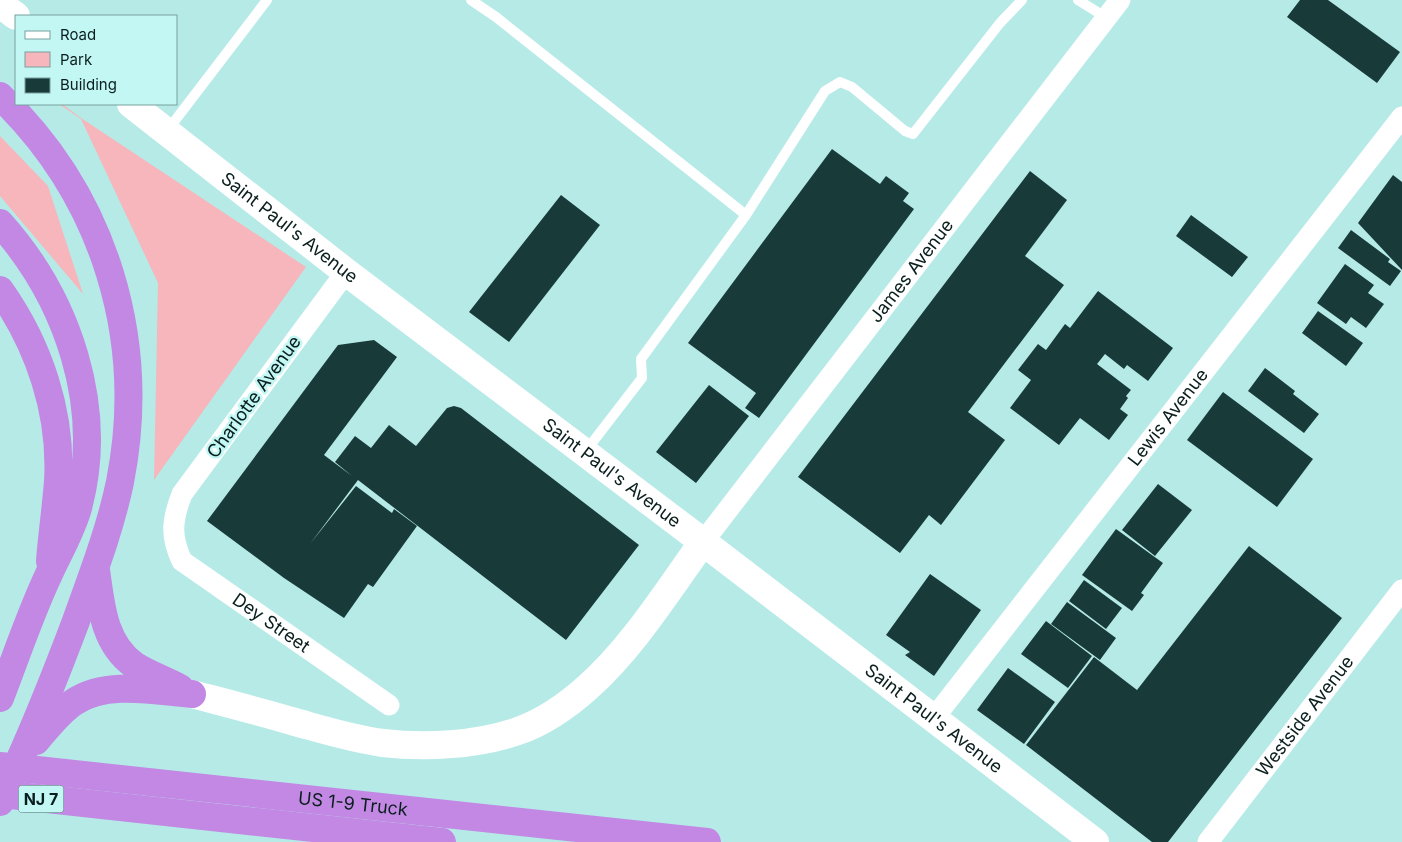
<svg xmlns="http://www.w3.org/2000/svg" width="1402" height="842" font-family="Inter,sans-serif">
  <style>
    .green { fill: #f6b6bc }
    .building { fill: #183b3a }
    .lines { fill: none; stroke-linecap: round; stroke-linejoin: round }
    .lane { stroke: #fff; stroke-width: 10 }
    .street { stroke: #fff; stroke-width: 21 }
    .secondary { stroke: #fff; stroke-width: 28 }
    .highway { stroke: #c288e4; stroke-width: 28 }
    .labels { text-anchor: middle; stroke-width: 5; stroke-linejoin: round; paint-order: stroke }
    .shield { fill: #c3f7f4; stroke: #415f5e; stroke-width: 1 }
    .shield-label { font-size: 16px; font-weight: bold; fill: #091e1d }
    .street-label { font-size: 18px; fill: #091e1d; stroke: #c3f7f4 }
  </style>
  <rect width="100%" height="100%" fill="#b6eae7"/>
  <path class="green" d="M59 104H62L81 118 306 267 154 480 158 283 81 119Z
    M0 136 48 186 83 294 0 196Z"/>
  <path class="building" d="M1300 0H1328L1400 52 1377 83 1287 17Z
    M832 149 880 184 886 176 909 193 903 201 914 209 759 418 745 408 756 393 688 343Z
    M1030 171 1067 200 1025 256 1064 285 968 412 1005 440 941 525 929 515 900 553 798 477Z
    M1393 175 1402 182V270L1358 223Z
    M561 195 600 225 509 342 469 312Z
    M1191 215 1248 257 1232 277 1176 236Z
    M1351 230 1390 259 1388 262 1401 271 1390 286 1338 248Z
    M1345 264 1374 285 1368 293 1384 304 1366 328 1351 317 1346 324 1317 303Z
    M1098 291 1173 348 1148 381 1127 365 1124 369 1105 354 1097 364 1131 390 1126 396 1128 398 1120 409 1128 415 1109 440 1080 418 1059 445 1010 408 1031 380 1018 370 1038 344 1046 350 1065 324 1070 328Z
    M1318 311 1363 343 1346 366 1302 333Z
    M374 340 397 357 324 455 352 476 335 462 355 436 371 448 389 425 416 446 447 408 454 406 461 408 639 545 566 640 358 480 310 544 356 486 392 513 394 509 417 526 373 587 368 584 344 618 284 578 207 521 338 345Z
    M1265 368 1295 391 1293 394 1319 414 1304 433 1248 391Z
    M709 385 749 416 696 483 656 452Z
    M1223 392 1313 459 1277 507 1187 440Z
    M1158 484 1192 510 1155 556 1122 530Z
    M1116 529 1163 563 1141 593 1144 595 1132 611 1082 575Z
    M1249 546 1342 618 1168 842H1152L1026 745 1094 657 1137 690Z
    M930 574 981 610 934 676 905 655 910 652 886 635Z
    M1084 580 1122 608 1106 629 1069 601Z
    M1067 602 1116 638 1100 660 1051 624Z
    M1046 621 1092 656 1068 688 1021 654Z
    M1008 668 1055 702 1024 744 977 710Z"/>
  <g class="lines">
    <path class="lane" d="M471 0 496 17 746 215
      M1078 0 1107 18
      M167 131 267 0
      M585 452 642 378 641 359 746 215 825 91 840 82 852 87 905 131 913 134 1000 23 1022 0"/>
    <g class="street">
      <path id="s1" d="M346 272 182 494C172 520 170 536 182 561L389 705"/>
      <path id="s2" d="M703 542 1120 0"/>
      <path id="s3" d="M934 718 1402 117"/>
      <path id="s4" d="M1208 842 1402 590"/>
    </g>
    <g class="secondary">
      <path d="M0 4 16 16"/>
      <path id="s5" d="M131 104 346 272 703 542 1095 842"/>
      <path d="M192 694C226 703 261 712 295 722 324 730 353 739 383 743 426 748 477 745 518 731 544 722 568 705 588 687 633 647 668 590 703 542"/>
    </g>
    <g class="highway">
      <path d="M0 96C105 197 148 339 120 482 110 530 92 576 76 621 53 682 29 743 0 802"/>
      <path d="M0 223C68 299 105 407 78 508 71 532 59 552 49 574 30 614 16 657 0 698"/>
      <path d="M0 290C39 345 62 413 58 481 56 508 52 534 50 561"/>
      <path d="M96 570C101 604 103 643 134 665 148 674 165 680 180 688"/>
      <path d="M36 741C47 728 59 712 74 702 107 680 155 691 192 694"/>
      <path id="s6" d="M0 766 707 842"/>
      <path d="M0 794 442 842"/>
    </g>
  </g>
  <g class="labels">
    <rect class="shield" x="18.5" y="785.5" width="45" height="27" rx="4"/>
    <g class="shield-label">
      <text x="41" y="805">NJ 7</text>
    </g>
    <g class="street-label">
      <text dy="6" stroke="none"><textPath href="#s5" startOffset="201">Saint Paul's Avenue</textPath></text>
      <text dy="6" stroke="none"><textPath href="#s2" startOffset="342">James Avenue</textPath></text>
      <text transform="translate(254 397) rotate(-54)" y="6">Charlotte Avenue</text>
      <text dy="6" stroke="none"><textPath href="#s3" startOffset="381">Lewis Avenue</textPath></text>
      <text dy="6" stroke="none"><textPath href="#s5" startOffset="606">Saint Paul's Avenue</textPath></text>
      <text dy="6" stroke="none"><textPath href="#s1" startOffset="454">Dey Street</textPath></text>
      <text dy="6" stroke="none"><textPath href="#s4" startOffset="159">Westside Avenue</textPath></text>
      <text dy="6" stroke="none"><textPath href="#s5" startOffset="1011">Saint Paul's Avenue</textPath></text>
      <text dy="6" stroke="none"><textPath href="#s6" startOffset="355">US 1-9 Truck</textPath></text>
    </g>
  </g>
  <rect x="15" y="15" width="162" height="90" fill="#c3f7f4" stroke="#79a09e"/>
  <rect x="25" y="31" width="25" height="8" fill="#ffffff" stroke="#79a09e"/>
  <text x="60" y="40" font-size="15" fill="#091e1d">Road</text>
  <rect x="25" y="52" width="25" height="15" fill="#f6b6bc" stroke="#79a09e"/>
  <text x="60" y="65" font-size="15" fill="#091e1d">Park</text>
  <rect x="25" y="78" width="25" height="15" fill="#183b3a" stroke="#79a09e"/>
  <text x="60" y="90" font-size="15" fill="#091e1d">Building</text>
</svg>
